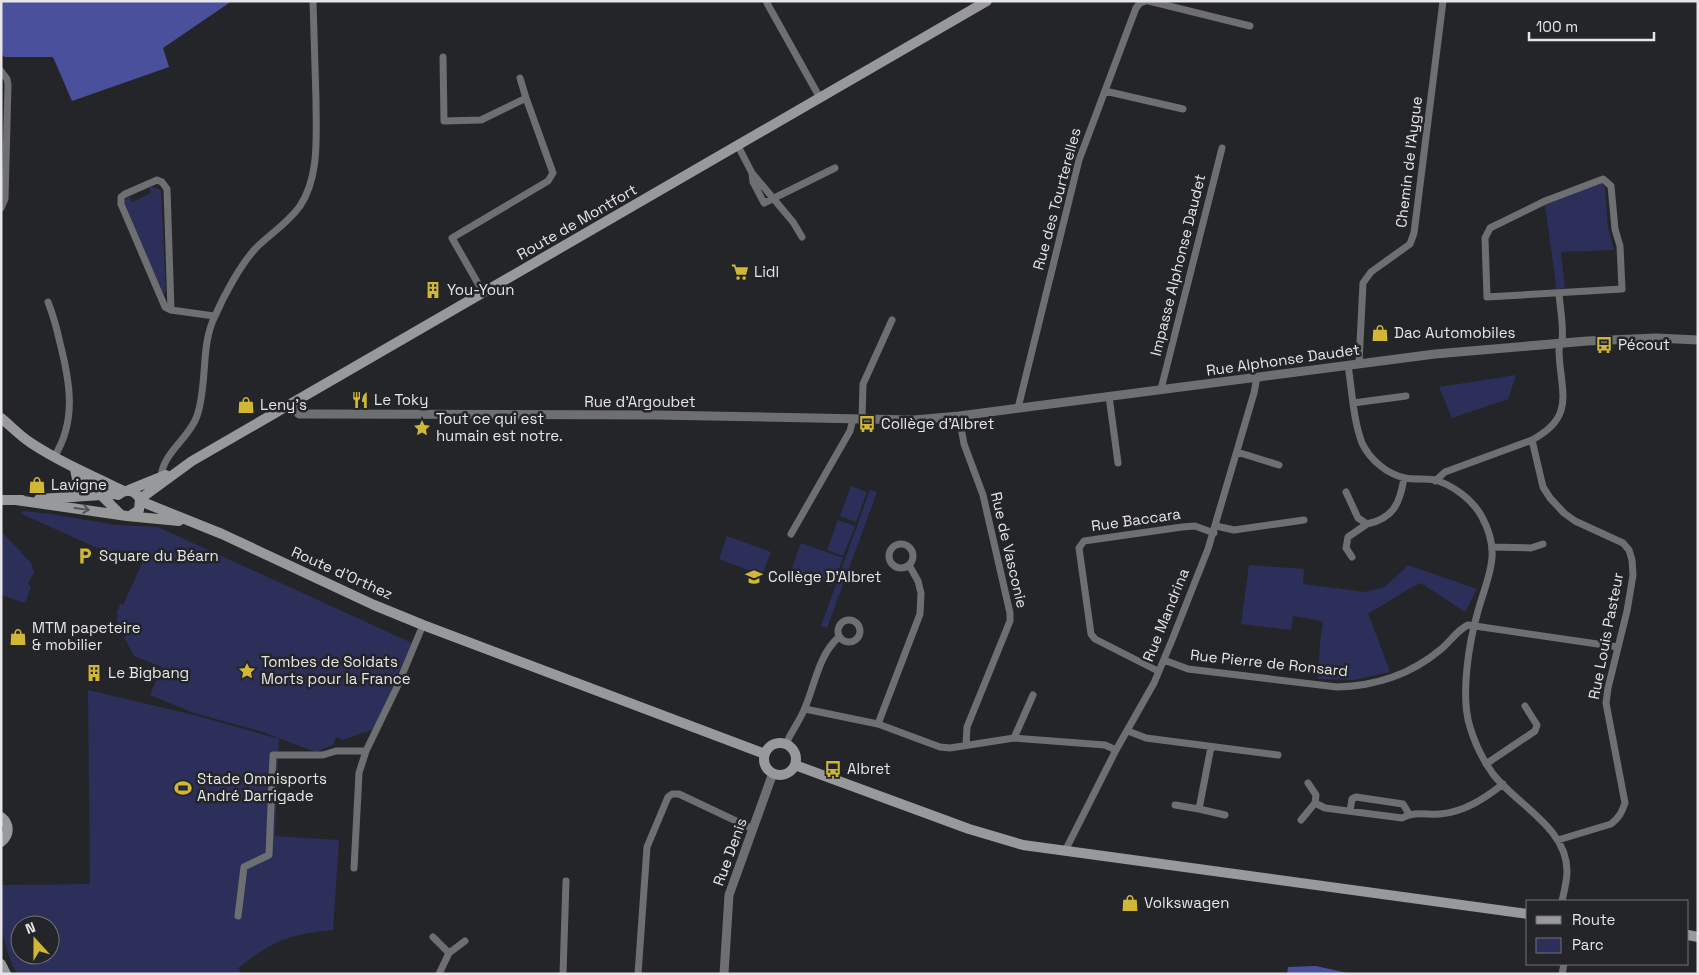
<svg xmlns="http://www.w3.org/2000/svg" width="1699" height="975" font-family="'Space Grotesk',sans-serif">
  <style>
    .green { fill: #2c2f5a; fill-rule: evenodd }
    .forest { fill: #4b509d }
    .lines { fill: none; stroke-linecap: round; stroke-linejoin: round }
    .minor { stroke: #6e6f70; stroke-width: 7 }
    .tertiary { stroke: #6e6f70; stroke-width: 9 }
    .secondary { stroke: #98999b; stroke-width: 10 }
    .oneway { stroke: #525356 }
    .labels { text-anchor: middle; stroke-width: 5; stroke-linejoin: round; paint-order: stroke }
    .street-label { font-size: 15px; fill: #e6e6e8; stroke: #242528 }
    .poi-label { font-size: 15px; fill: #e6e6e8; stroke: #242528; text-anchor: start }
  </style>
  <rect width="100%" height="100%" fill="#242528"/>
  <path class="green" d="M1598 182 1602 183 1605 188 1608 228 1614 250 1561 252 1565 288 1555 289 1556 285 1545 205Z
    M152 187 159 189 161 191 166 292 164 294 162 293 124 201 129 196 132 202 151 193 149 188Z
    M1516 375 1508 399 1452 418 1439 387Z
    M851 486 867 492 856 522 840 516Z
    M870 490 877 492 827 628 821 626Z
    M22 511 51 514 116 525 158 527 412 643 374 729 343 740 336 737 333 745 316 752 260 731 194 713 150 695 162 667 134 656 124 637 127 635 116 620 118 615 116 614 120 604 123 605 146 555 135 550 130 563 22 514Z
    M838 520 855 526 843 556 827 550Z
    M1 531 31 563 34 572 28 584 31 587 25 603 1 595Z
    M727 536 771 552 762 575 719 559Z
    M801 543 843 558 832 586 791 571Z
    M1249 565 1304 569 1303 584 1365 592 1385 587 1408 565 1477 589 1465 612 1421 583C1402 591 1387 604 1368 613L1390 672 1354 680 1318 679 1320 643 1323 621 1293 616 1291 630 1241 624Z
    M88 690 198 716 279 739 275 836 339 840 333 930C289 934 273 941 238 968L242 974H17C0 941 1 921 1 885L90 884ZM20 925H50V955H20Z"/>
  <path class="forest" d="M1 1H232L163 48 169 67 72 101 53 57H5L1 54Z
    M1316 966 1352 974H1287L1288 967Z"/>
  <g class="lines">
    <path class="minor" d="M1149 1 1250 26
      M767 3 820 98
      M443 57 444 121 481 120 526 98 553 173 548 181 452 238 484 294
      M1 71 7 79 8 85 5 199 1 208
      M520 78 526 98
      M1105 91 1183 109
      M738 146 752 173 793 222 802 237
      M752 173 753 182 764 203 835 168
      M1603 179 1611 186 1615 229 1620 246 1622 289 1487 297 1485 238 1490 228 1545 201Z
      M48 302C53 315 57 329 60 343 70 382 77 421 54 457
      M171 310 167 189 162 182 157 180 125 194 121 197V204L165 307 171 310 214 316
      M1359 363 1363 283 1371 272 1410 244 1414 233 1443 1
      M1348 365C1352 390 1353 419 1362 443 1370 460 1387 474 1405 478 1415 480 1425 478 1435 480 1453 485 1473 500 1482 517 1502 554 1488 575 1478 611 1469 642 1460 696 1470 727 1475 744 1483 760 1493 774 1517 805 1567 828 1567 871 1567 881 1564 892 1562 901
      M1161 389 1222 148
      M1109 396 1118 463
      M1353 403 1406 396
      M1018 408 1079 160 1136 8 1140 3 1146 1
      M959 416 964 444 983 495 1010 613V621L967 727 966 745
      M862 419 863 384 892 320
      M1532 440 1543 487 1550 498 1564 513 1575 521 1623 543 1629 550 1632 560 1633 575 1627 611 1608 688 1606 703 1625 803C1622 812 1619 818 1611 824L1558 840
      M1237 452 1279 465
      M161 477C163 452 189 439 197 416 208 384 200 346 215 316 224 295 241 264 256 248 270 234 288 223 300 206 320 176 316 134 316 100 315 67 314 34 313 1
      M1435 481 1445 472 1532 440C1577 416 1560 391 1559 351 1559 346 1561 344 1562 340 1564 329 1560 306 1559 294
      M1346 492 1358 518 1367 524C1394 518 1400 503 1404 478
      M1216 526 1234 530 1304 520
      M791 534 850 431 853 419
      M889 556a12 12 0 1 1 24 0a12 12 0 1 1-24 0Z
      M1492 547 1531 548 1543 544
      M1352 557 1346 548 1348 537 1367 524
      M838 631a11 11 0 1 1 22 0a11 11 0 1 1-22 0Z
      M1164 660 1188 669 1337 687C1374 686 1410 675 1440 650 1450 642 1456 631 1468 625L1618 647
      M1158 671 1095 639 1091 634 1079 548 1084 541 1182 527 1195 526 1214 533
      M805 709 878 724 940 747 950 748 1014 738 1105 745 1116 750
      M878 724 920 614 921 593 918 581 909 565
      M1128 731 1146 738 1278 755
      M1014 738 1033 695
      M786 744C791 732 799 722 804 710 815 686 818 655 839 637
      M1486 764 1535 731 1537 725 1525 706
      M1315 803 1325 808 1402 818C1414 811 1427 815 1440 814 1464 812 1484 799 1503 784
      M1175 805 1199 809 1211 747
      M1199 809 1225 815
      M1350 811 1352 799 1356 797 1403 804 1409 814
      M1301 820 1315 803 1316 795 1308 783
      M1065 851 1116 750 1154 683 1172 640 1208 549 1254 393 1257 377
      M354 868 359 773 366 751
      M238 916 244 867 269 855 273 755H323L336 751H366L397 687 423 625
      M433 937 449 953 439 974
      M449 953 465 941
      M563 974 566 881
      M638 974 647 847 668 797 672 794H679L753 829
      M1562 974 1564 964"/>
    <path class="tertiary" d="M290 406 299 414H310L657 415 914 420 959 416 1435 354 1587 341 1656 338 1698 340
      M724 974 729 895 773 773"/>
    <path class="secondary" d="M1 418C11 426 20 436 31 443 60 462 92 476 124 491
      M75 469 77 479 75 497
      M81 475 121 515
      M129 490 166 475
      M118 495C126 488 135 490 140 499L139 510 130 516
      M39 499 118 494
      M140 499 192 461 987 1
      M1 500H22
      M16 500 127 516 179 521
      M140 501 222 534 374 605 423 625 765 754
      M764 759a16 16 0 1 1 32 0a16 16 0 1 1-32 0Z
      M795 765 969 829 1023 845 1528 914
      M1 817C10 824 10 835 1 842
      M1688 935 1698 937
      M1 964 6 974"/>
  </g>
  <defs><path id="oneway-shaft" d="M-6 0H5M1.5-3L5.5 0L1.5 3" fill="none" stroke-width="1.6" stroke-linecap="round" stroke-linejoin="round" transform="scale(1.25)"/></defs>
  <use class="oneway" href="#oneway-shaft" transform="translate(82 509) rotate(8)"/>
  <defs>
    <g id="supermarket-bare" transform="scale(1.35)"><path d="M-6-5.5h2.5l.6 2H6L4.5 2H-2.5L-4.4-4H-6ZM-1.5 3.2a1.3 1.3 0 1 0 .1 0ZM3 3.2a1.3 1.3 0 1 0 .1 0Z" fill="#d0b736" stroke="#242528" stroke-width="2.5" paint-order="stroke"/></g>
    <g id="building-bare" transform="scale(1.35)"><path d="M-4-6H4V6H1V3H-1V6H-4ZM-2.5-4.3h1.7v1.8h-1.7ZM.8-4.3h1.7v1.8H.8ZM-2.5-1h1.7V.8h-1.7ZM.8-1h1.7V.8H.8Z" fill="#d0b736" stroke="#242528" stroke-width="2.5" paint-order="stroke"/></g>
    <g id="shop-bare" transform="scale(1.35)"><path d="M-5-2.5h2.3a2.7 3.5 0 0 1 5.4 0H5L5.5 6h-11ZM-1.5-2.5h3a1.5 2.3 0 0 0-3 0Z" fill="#d0b736" stroke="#242528" stroke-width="2.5" paint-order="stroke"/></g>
    <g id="bus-bare" transform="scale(1.35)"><path d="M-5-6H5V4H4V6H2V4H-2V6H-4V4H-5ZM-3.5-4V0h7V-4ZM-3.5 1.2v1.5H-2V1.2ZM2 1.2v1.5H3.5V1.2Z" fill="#d0b736" stroke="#242528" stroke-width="2.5" paint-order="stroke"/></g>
    <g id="restaurant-bare" transform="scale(1.35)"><path d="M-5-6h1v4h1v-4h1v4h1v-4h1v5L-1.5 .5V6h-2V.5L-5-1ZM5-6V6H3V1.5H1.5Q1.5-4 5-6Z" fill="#d0b736" stroke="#242528" stroke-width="2.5" paint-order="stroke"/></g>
    <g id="sight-bare" transform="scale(1.35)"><path d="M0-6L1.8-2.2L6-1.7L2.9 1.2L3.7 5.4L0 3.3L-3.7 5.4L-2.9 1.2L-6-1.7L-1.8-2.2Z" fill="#d0b736" stroke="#242528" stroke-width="2.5" paint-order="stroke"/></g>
    <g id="parking-bare" transform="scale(1.35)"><path d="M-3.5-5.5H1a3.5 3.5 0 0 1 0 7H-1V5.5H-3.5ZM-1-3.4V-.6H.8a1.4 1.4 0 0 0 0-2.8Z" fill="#d0b736" stroke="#242528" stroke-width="2.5" paint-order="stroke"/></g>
    <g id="school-bare" transform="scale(1.35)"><path d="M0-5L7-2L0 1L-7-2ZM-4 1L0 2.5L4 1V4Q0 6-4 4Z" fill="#d0b736" stroke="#242528" stroke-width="2.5" paint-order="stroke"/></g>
    <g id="stadium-bare" transform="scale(1.35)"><path d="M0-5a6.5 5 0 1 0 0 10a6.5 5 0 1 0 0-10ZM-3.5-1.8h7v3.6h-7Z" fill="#d0b736" stroke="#242528" stroke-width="2.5" paint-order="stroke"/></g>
  </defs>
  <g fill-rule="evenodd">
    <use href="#supermarket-bare" x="740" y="272"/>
    <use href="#building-bare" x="433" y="290"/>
    <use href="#shop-bare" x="1380" y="333"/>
    <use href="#bus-bare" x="1604" y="345"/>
    <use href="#restaurant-bare" x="360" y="400"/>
    <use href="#shop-bare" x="246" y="405"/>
    <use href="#bus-bare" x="867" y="424"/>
    <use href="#sight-bare" x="422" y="428"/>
    <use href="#shop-bare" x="37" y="485"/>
    <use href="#parking-bare" x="85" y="556"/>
    <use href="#school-bare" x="754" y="577"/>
    <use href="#shop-bare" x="18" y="637"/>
    <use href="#sight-bare" x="247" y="671"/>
    <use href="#building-bare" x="94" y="673"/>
    <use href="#bus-bare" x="833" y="769"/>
    <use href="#stadium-bare" x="183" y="788"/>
    <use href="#shop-bare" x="1130" y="903"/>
  </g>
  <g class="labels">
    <g class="street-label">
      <text transform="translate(1409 162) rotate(-83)" y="5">Chemin de l'Aygue</text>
      <text transform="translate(1057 199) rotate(-75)" y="5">Rue des Tourterelles</text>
      <text transform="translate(577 222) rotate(-30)" y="5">Route de Montfort</text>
      <text transform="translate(1178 265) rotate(-76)" y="5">Impasse Alphonse Daudet</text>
      <text transform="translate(1283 360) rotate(-8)" y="5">Rue Alphonse Daudet</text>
      <text x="640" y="407">Rue d'Argoubet</text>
      <text transform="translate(1136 520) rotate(-8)" y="5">Rue Baccara</text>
      <text transform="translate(1009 550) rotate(77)" y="5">Rue de Vasconie</text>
      <text transform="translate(342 573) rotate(24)" y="5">Route d'Orthez</text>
      <text transform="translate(1166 615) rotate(-68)" y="5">Rue Mandrina</text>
      <text transform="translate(1606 636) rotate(-79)" y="5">Rue Louis Pasteur</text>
      <text transform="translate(1269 663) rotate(6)" y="5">Rue Pierre de Ronsard</text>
      <text transform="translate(730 852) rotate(-70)" y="5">Rue Denis</text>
    </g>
    <g class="poi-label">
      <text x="754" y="277">Lidl</text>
      <text x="447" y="295">You-Youn</text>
      <text x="1394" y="338">Dac Automobiles</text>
      <text x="1618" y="350">Pécout</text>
      <text x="374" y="405">Le Toky</text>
      <text x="260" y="410">Leny's</text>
      <text x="436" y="424">Tout ce qui est<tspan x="436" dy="17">humain est notre.</tspan></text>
      <text x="881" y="429">Collège d'Albret</text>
      <text x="51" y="490">Lavigne</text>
      <text x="99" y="561">Square du Béarn</text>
      <text x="768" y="582">Collège D'Albret</text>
      <text x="32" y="633">MTM papeteire<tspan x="32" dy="17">&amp; mobilier</tspan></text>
      <text x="261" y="667">Tombes de Soldats<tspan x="261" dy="17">Morts pour la France</tspan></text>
      <text x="108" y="678">Le Bigbang</text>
      <text x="847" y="774">Albret</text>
      <text x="197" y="784">Stade Omnisports<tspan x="197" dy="17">André Darrigade</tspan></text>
      <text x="1144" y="908">Volkswagen</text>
    </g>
  </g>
  <rect width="1699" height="975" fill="none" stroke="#e6e6e8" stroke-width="5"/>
  <rect x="1526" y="900" width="162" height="65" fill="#242528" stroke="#727275"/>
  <rect x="1536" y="916" width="25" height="8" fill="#98999b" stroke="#727275"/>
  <text x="1572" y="925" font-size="15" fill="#e6e6e8">Route</text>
  <rect x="1536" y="938" width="25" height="15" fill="#2c2f5a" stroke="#727275"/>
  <text x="1572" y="950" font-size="15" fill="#e6e6e8">Parc</text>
  <g transform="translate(35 940) rotate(339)"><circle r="24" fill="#242528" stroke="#727275"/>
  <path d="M0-4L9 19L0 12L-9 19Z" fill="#d0b736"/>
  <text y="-8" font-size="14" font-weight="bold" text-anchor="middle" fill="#e6e6e8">N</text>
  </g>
  <path d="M1529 32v8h125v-8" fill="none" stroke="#e6e6e8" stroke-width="2.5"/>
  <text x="1536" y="32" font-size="15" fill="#e6e6e8" stroke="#242528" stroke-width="4" paint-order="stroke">100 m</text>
</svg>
